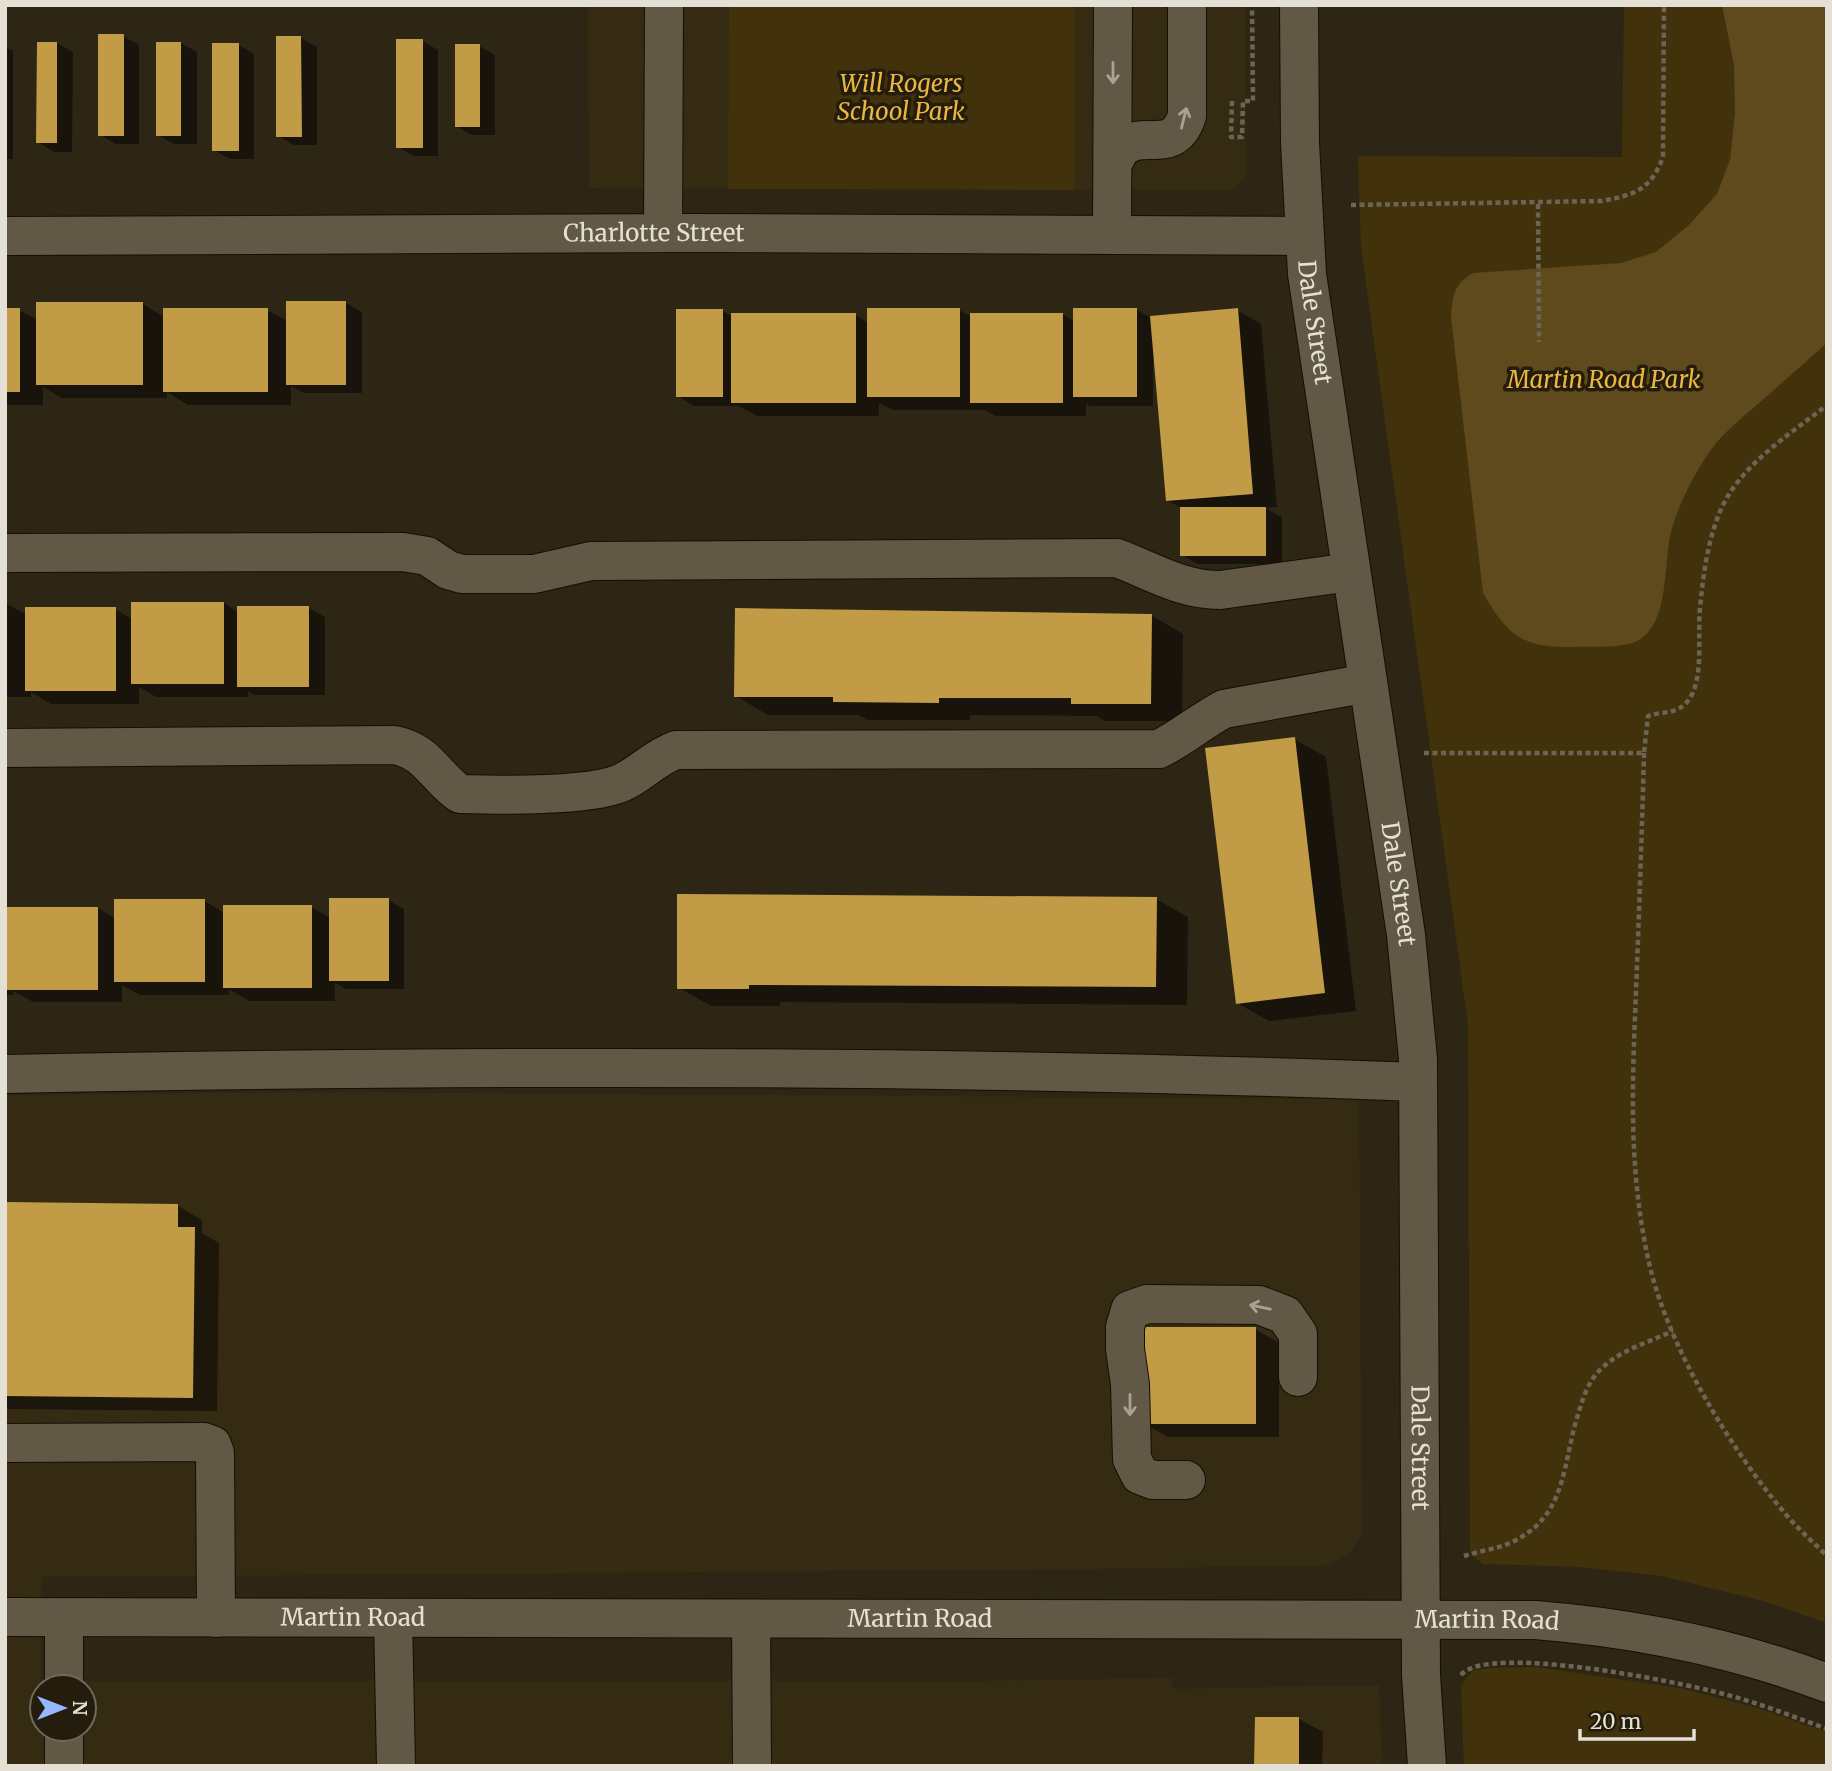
<svg xmlns="http://www.w3.org/2000/svg" width="1832" height="1771" font-family="Merriweather,serif">
  <style>
    .built { fill: #352b13; fill-rule: evenodd }
    .green { fill: #42320c }
    .water { fill: #5e4a1c }
    .shadow { fill: #0007 }
    .building { fill: #c19b45 }
    .lines { fill: none; stroke-linecap: round; stroke-linejoin: round }
    .minor-casing { stroke: #160f02; stroke-width: 40 }
    .path { stroke: #6c6556; stroke-width: 4.5; stroke-dasharray: 5 3.5; stroke-linecap: butt }
    .minor { stroke: #615846; stroke-width: 38 }
    .oneway { stroke: #aaa395 }
    .labels { text-anchor: middle; stroke-width: 7; stroke-linejoin: round; paint-order: stroke }
    .park-label { font-size: 24px; font-style: italic; fill: #eab841; stroke: #241c0c }
    .street-label { font-size: 24px; fill: #e5e0d5; stroke: #241c0c }
  </style>
  <rect width="100%" height="100%" fill="#2e2615"/>
  <path class="built" d="M588 5H1245L1246 175 1232 190 589 188Z
    M309 1092 1359 1099 1362 1533 1350 1554 1327 1565 1102 1569 41 1577V1681H976L1172 1678 1173 1689 1379 1685 1382 1766H5V1095ZM42 1687H84V1729H42Z"/>
  <path class="green" d="M729 5H1074V190L728 189Z
    M1624 5H1827V1623L1764 1601 1662 1576 1580 1567 1483 1564 1470 1554 1468 1024 1361 247 1358 156 1622 157Z
    M1536 1667 1680 1688 1757 1708 1827 1732V1766H1464L1461 1685 1473 1671 1488 1668Z"/>
  <path class="water" d="M1722 5H1827V343C1804 363 1782 383 1759 403 1739 420 1718 437 1704 460 1690 482 1678 506 1671 532 1663 564 1670 621 1639 640 1624 649 1588 646 1571 647 1521 648 1507 634 1483 593L1451 317C1453 295 1453 285 1473 273L1621 263 1656 252 1689 225 1717 194 1730 160 1735 113 1734 65Z"/>
  <path class="shadow" d="M123 36 139 45V144H116L100 135Z
    M301 38 317 47V145H294L278 136Z
    M422 41 438 50V156H414L398 147Z
    M57 43 73 52 72 152H54L38 142Z
    M181 43 197 52V144H174L158 135Z
    M239 45 254 54V159H230L214 150Z
    M479 46 495 55V135H472L456 126Z
    M5 47 13 51V159H5Z
    M346 303 362 312V393H304L291 386V405H188L167 392V398H62L43 387V405H5V310H19L38 320 143 304 164 317 267 310 288 321Z
    M959 310 972 317 1062 314 1074 321 1137 310 1151 318 1237 310 1261 324 1277 507 1265 508 1282 517V564H1198L1182 555V508L1167 500 1156 362H1153V406H1090L1086 403V416H996L985 410H893L879 403V416H757L739 406H694L678 396 722 311 733 317 855 315 869 323Z
    M5 603 27 615 115 609 132 619 224 603 238 612 309 608 325 617V695H254L248 691V697H156L139 687V704H51L31 692V697H5Z
    M1151 615 1183 634 1182 721H1105L1096 716 970 715V720H867L858 715H768L736 696Z
    M1294 739 1326 757 1356 1011 1269 1021 1237 1003Z
    M1156 899 1188 917 1187 1005 780 1002V1006H711L679 988Z
    M388 900 404 909V989H346L335 983V1001H249L229 989V995H140L122 985V1002H33L13 991V995H5V911L9 913 98 908 116 919 205 901 224 913 311 907 330 918Z
    M5 1204 178 1206 202 1220V1233L219 1243 217 1411 5 1409Z
    M1255 1329 1279 1343V1437H1168L1143 1423Z
    M1299 1719 1323 1732 1322 1766H1256Z"/>
  <path class="building" d="M98 34H124V136H98Z
    M276 36H301L302 137H276Z
    M396 39H423V148H396Z
    M37 42H57V143H36Z
    M156 42H181V136H156Z
    M212 43H239V151H212Z
    M455 44H480V127H455Z
    M286 301H346V385H286Z
    M36 302H143V385H36Z
    M5 308H20V392H5Z
    M163 308H268V392H163Z
    M867 308H960V397H867Z
    M1073 308H1137V397H1073Z
    M1238 308 1253 494 1166 501 1150 316Z
    M676 309H723V397H676Z
    M731 313H856V403H731Z
    M970 313H1063V403H970Z
    M1180 507H1266V556H1180Z
    M131 602H224V684H131Z
    M237 606H309V687H237Z
    M25 607H116V691H25Z
    M735 608 1152 614 1151 704H1071V698H939V703L833 702V697H734Z
    M1295 737 1325 993 1236 1004 1205 748Z
    M677 894 1157 897 1156 987 749 985V989H677Z
    M329 898H389V981H329Z
    M114 899H205V982H114Z
    M223 905H312V988H223Z
    M7 907H98V990H7Z
    M5 1202 178 1204V1227H195L193 1398 5 1396Z
    M1142 1327H1256V1424H1142Z
    M1255 1717H1299V1766H1254Z"/>
  <g class="lines">
    <g class="minor-casing">
      <g id="minor">
        <path id="s1" d="M1299 5 1300 143 1307 274 1406 935 1418 1059 1421 1675 1427 1766"/>
        <path d="M1113 162C1116 158 1119 151 1122 148 1144 128 1173 157 1187 116V5"/>
        <path d="M663 233 664 5"/>
        <path d="M1112 235 1113 5"/>
        <path id="s2" d="M5 236 695 233 1303 236"/>
        <path d="M5 553 403 552 427 556 448 570 462 574H534L591 561 1117 558C1152 571 1181 590 1220 590L1351 572"/>
        <path d="M5 748 394 745C428 751 434 776 460 794 499 795 587 797 621 783 641 774 654 758 676 750L1159 749C1182 738 1201 721 1224 709L1368 683"/>
        <path d="M5 1074C476 1065 947 1064 1418 1082"/>
        <path d="M5 1443 204 1442 212 1445 215 1453 216 1618"/>
        <path d="M1186 1480H1153L1140 1475 1132 1459 1130 1384 1125 1349V1327L1130 1310 1147 1304 1259 1305 1285 1315 1298 1334V1377"/>
        <path id="s3" d="M5 1617 1535 1620C1636 1628 1732 1647 1827 1683"/>
        <path d="M64 1618V1687"/>
        <path d="M393 1618 396 1766"/>
        <path d="M751 1619 752 1766"/>
        <path d="M64 1729V1766"/>
      </g>
    </g>
    <path class="path" d="M1232 101 1231 137H1242L1243 101H1253L1252 5
      M1538 204 1539 342
      M1351 205 1602 201C1634 195 1651 190 1663 157L1664 5
      M1424 753H1644L1648 716C1661 711 1676 715 1687 702 1705 681 1697 635 1700 608 1703 577 1707 544 1719 514 1738 466 1788 436 1827 405
      M1644 753C1642 833 1639 912 1636 992 1632 1087 1628 1177 1651 1271 1671 1350 1730 1448 1783 1511 1796 1527 1812 1541 1827 1556
      M1464 1556C1479 1551 1496 1549 1510 1543 1565 1518 1562 1471 1576 1421 1581 1405 1586 1385 1598 1372 1617 1351 1647 1343 1673 1331
      M1461 1675C1487 1643 1678 1682 1720 1693 1756 1702 1792 1716 1827 1729"/>
    <use href="#minor" class="minor"/>
  </g>
  <defs><path id="oneway-shaft" d="M-6 0H5M1.5-3L5.5 0L1.5 3" fill="none" stroke-width="1.6" stroke-linecap="round" stroke-linejoin="round" transform="scale(1.75)"/></defs>
  <g class="oneway">
    <use href="#oneway-shaft" transform="translate(1113 73) rotate(90)"/>
    <use href="#oneway-shaft" transform="translate(1184 118) rotate(-76)"/>
    <use href="#oneway-shaft" transform="translate(1260 1307) rotate(-168)"/>
    <use href="#oneway-shaft" transform="translate(1130 1405) rotate(90)"/>
  </g>
  <g class="labels">
    <g class="park-label">
      <text x="901" y="92">Will Rogers<tspan x="901" dy="28">School Park</tspan></text>
      <text x="1604" y="388">Martin Road Park</text>
    </g>
    <g class="street-label">
      <text dy="8" stroke="none"><textPath href="#s2" startOffset="649">Charlotte Street</textPath></text>
      <text dy="8" stroke="none"><textPath href="#s1" startOffset="318">Dale Street</textPath></text>
      <text dy="8" stroke="none"><textPath href="#s1" startOffset="886">Dale Street</textPath></text>
      <text dy="8" stroke="none"><textPath href="#s1" startOffset="1451">Dale Street</textPath></text>
      <text dy="8" stroke="none"><textPath href="#s3" startOffset="348">Martin Road</textPath></text>
      <text dy="8" stroke="none"><textPath href="#s3" startOffset="915">Martin Road</textPath></text>
      <text dy="8" stroke="none"><textPath href="#s3" startOffset="1482">Martin Road</textPath></text>
    </g>
  </g>
  <rect width="1832" height="1771" fill="none" stroke="#e5e0d5" stroke-width="14"/>
  <g transform="translate(63 1708) rotate(90)"><circle r="33" fill="#241c0c" stroke="#716a5c" stroke-width="2"/>
  <path d="M0-5L12 26L0 18L-12 26Z" fill="#96b6fd"/>
  <text y="-10" font-size="19" font-weight="bold" text-anchor="middle" fill="#e5e0d5">N</text>
  </g>
  <path d="M1580 1729v10h114v-10" fill="none" stroke="#e5e0d5" stroke-width="3.5"/>
  <text x="1590" y="1729" font-size="21" fill="#e5e0d5" stroke="#241c0c" stroke-width="5" paint-order="stroke">20 m</text>
</svg>
